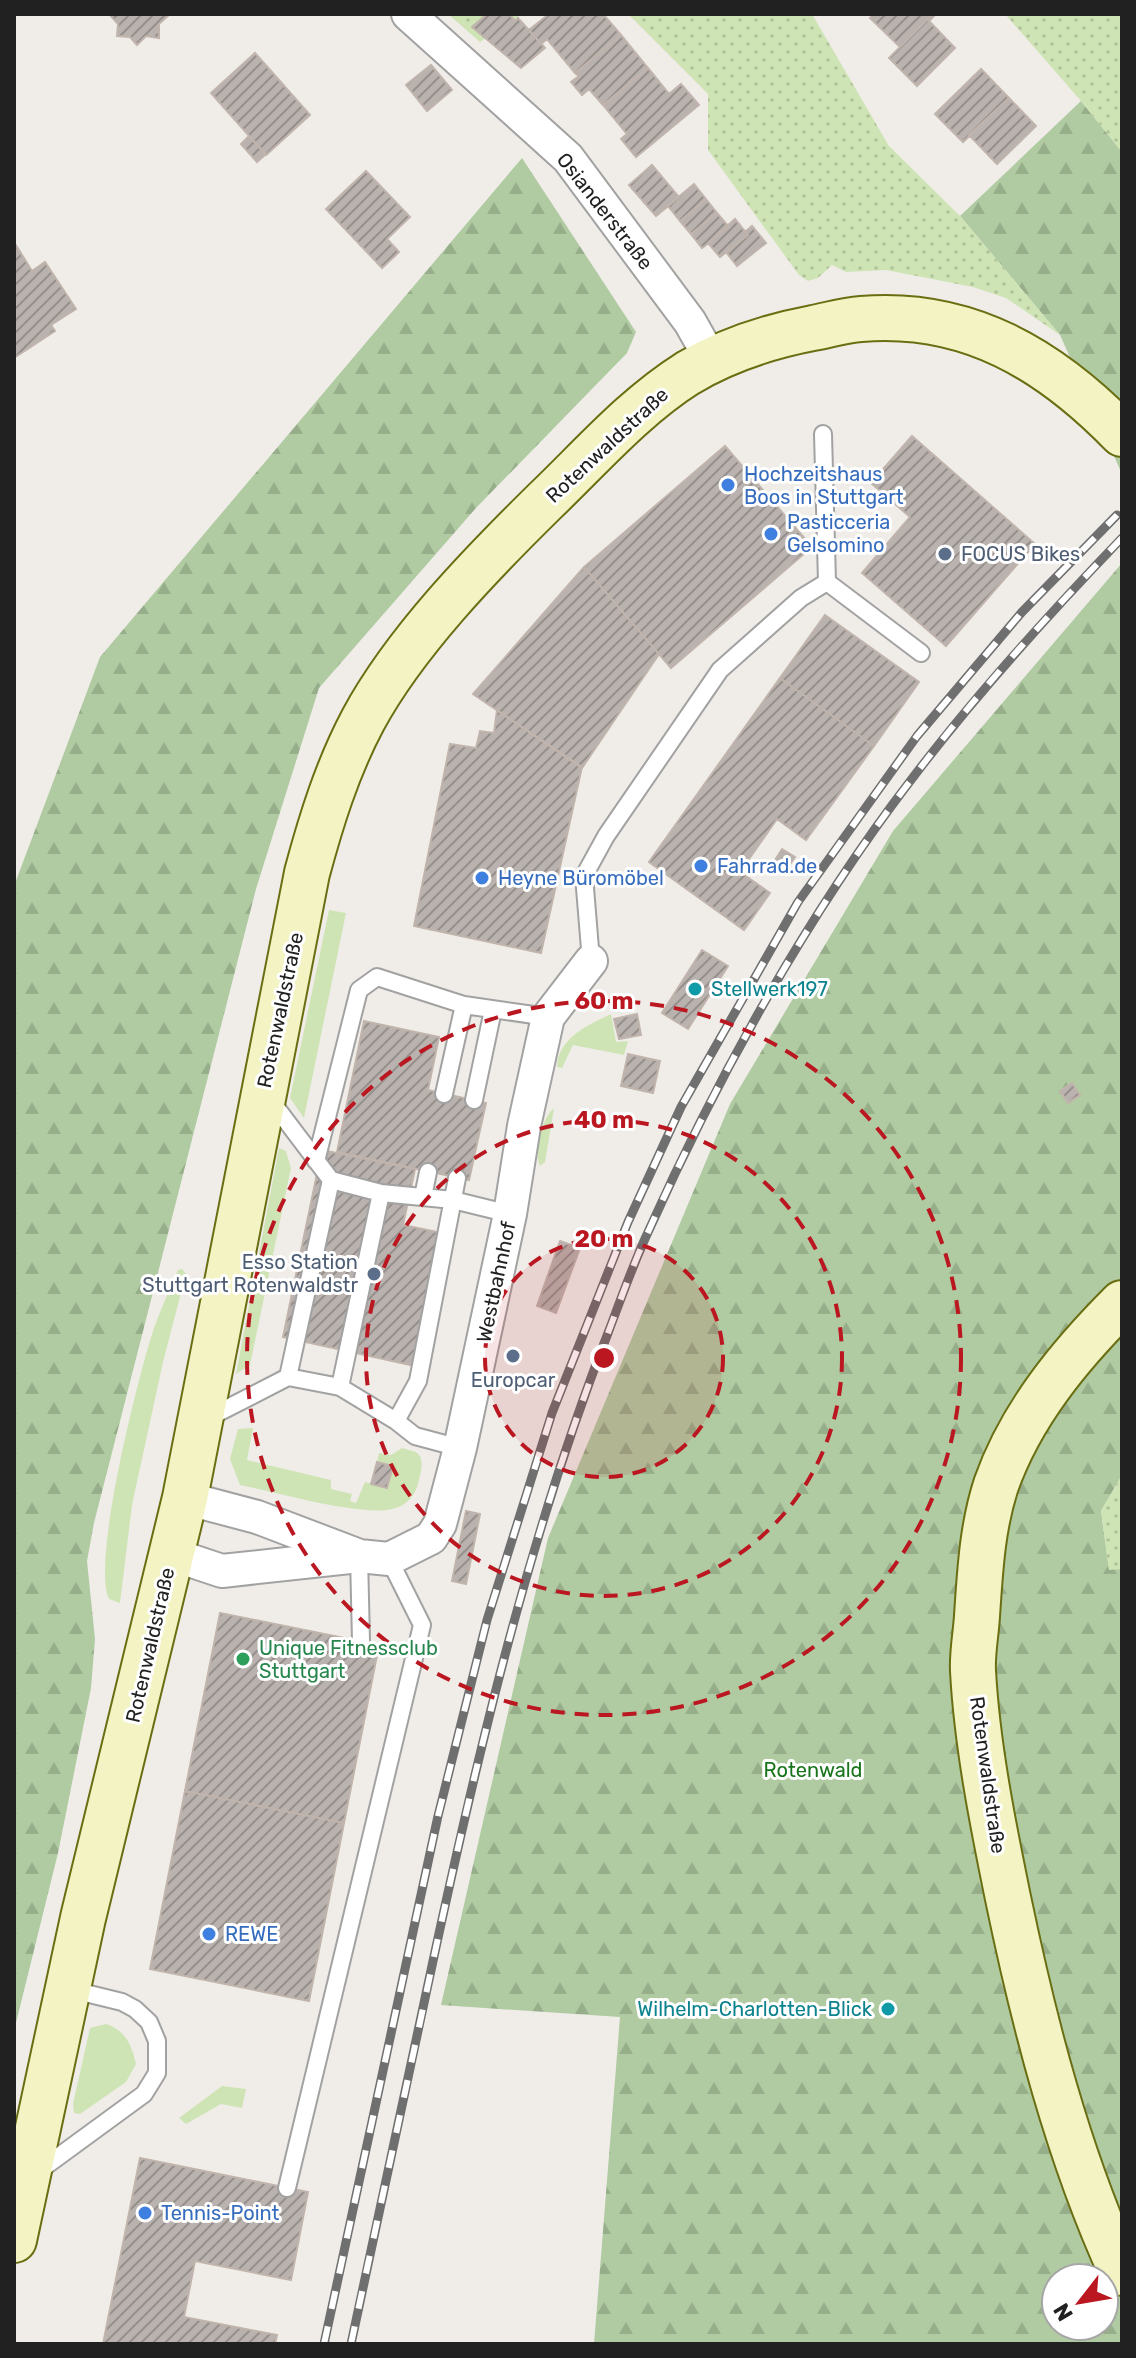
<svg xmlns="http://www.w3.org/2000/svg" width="1136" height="2358" font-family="Rubik,sans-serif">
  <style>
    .grass { fill: #cfe4b5 }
    .forest { fill: url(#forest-firs); fill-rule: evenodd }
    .garden { fill: url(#garden-dots) }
    .building { fill: url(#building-hatch); stroke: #c0b4ac; stroke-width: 2 }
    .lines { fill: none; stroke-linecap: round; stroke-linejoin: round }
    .service-casing { stroke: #a2a2a2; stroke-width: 20 }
    .minor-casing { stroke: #a2a2a2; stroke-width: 36 }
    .secondary-casing { stroke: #6a6e12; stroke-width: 48 }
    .service { stroke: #fff; stroke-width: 16 }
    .minor { stroke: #fff; stroke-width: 32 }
    .secondary { stroke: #f3f3c3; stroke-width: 44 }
    .rail-casing { stroke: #6f6f6f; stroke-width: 9 }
    .rail { stroke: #fff; stroke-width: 6; stroke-dasharray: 18; stroke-linecap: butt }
    .ring { fill: none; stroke: #bb1721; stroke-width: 4; stroke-dasharray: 14 10 }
    .shop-dot { fill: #3f7fe0; stroke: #fff; stroke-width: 3 }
    .service-dot { fill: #5c6f8a; stroke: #fff; stroke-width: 3 }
    .culture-dot { fill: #0f9aa8; stroke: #fff; stroke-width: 3 }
    .leisure-dot { fill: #2e9e5b; stroke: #fff; stroke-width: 3 }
    .labels { text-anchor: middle; stroke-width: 6; stroke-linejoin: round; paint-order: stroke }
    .street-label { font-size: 20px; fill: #212121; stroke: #fff }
    .shop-label { font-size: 20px; fill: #366cbe; stroke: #fff; text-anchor: start }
    .service-label { font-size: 20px; fill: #4e5e75; stroke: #fff; text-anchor: start }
    .culture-label { font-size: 20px; fill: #0d838f; stroke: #fff; text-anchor: start }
    .leisure-label { font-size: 20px; fill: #27864d; stroke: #fff; text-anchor: start }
    .park-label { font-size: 20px; fill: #19751b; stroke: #fff }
    .centre { fill: #bb1721; stroke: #fff; stroke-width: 4 }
    .ring-label { font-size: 24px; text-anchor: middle; font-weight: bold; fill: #bb1721; stroke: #fff; stroke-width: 6; stroke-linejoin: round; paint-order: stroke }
  </style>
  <defs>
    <pattern id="forest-firs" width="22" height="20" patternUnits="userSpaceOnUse" patternTransform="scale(2)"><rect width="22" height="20" fill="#b0cba2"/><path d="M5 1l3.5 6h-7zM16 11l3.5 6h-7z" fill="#97ae8b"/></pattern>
    <pattern id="garden-dots" width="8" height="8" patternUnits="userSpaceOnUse" patternTransform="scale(2)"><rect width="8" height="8" fill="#cfe4b5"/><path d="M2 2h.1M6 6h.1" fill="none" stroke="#b1c39b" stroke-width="1.8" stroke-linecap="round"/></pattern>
    <pattern id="building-hatch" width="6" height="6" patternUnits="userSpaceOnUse" patternTransform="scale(2)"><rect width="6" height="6" fill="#b9b2ae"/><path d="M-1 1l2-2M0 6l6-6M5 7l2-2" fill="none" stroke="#96908d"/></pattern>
  </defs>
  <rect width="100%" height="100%" fill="#f0ede9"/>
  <path class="grass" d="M329 910 346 913 304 1118 290 1098Z
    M611 1014 616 1042 628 1041 624 1055 573 1045 562 1068 557 1067C558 1038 588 1025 611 1014Z
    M554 1108 545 1162 540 1166C533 1154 542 1117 554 1108Z
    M279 1148 286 1151 291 1168 250 1365 236 1374Z
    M182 1269 186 1274 163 1362 132 1505 120 1603 109 1599C91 1562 139 1373 154 1328 161 1308 170 1289 178 1270Z
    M253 1428 247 1460 331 1480V1489L352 1494 350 1501 356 1503 365 1482 388 1488 393 1466 377 1462 379 1453 391 1455 402 1448 416 1452 420 1456C423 1465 421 1471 419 1480 416 1495 407 1506 392 1509 362 1517 275 1492 240 1485L230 1459 238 1429Z
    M106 2024C125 2030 132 2045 136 2064L126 2082 80 2114 74 2113 73 2104 90 2028Z
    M222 2086 246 2089 242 2108 221 2104 186 2124 179 2118Z"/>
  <path class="forest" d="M1081 101 1122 152V474L1060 335 960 216Z
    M522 158 636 332 627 353 476 508 319 688 256 889 94 1523 87 1561 95 1639 91 1688 58 1853 14 2031V886L100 657Z
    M1122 563V1475L1101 1511 1109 1569H1122V2344H594L620 2017 441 2005 548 1538 730 1104 893 831ZM1056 2278H1104V2326H1056Z"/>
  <path class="garden" d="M448 14H522L480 42Z
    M628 14H812L889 146 960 216 1060 335 1006 298 973 287 886 270 846 272 832 265 818 278 808 281 799 275 708 150V94Z
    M1005 14H1122V152L1081 101Z
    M1122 1475V1569L1109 1570 1101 1511Z"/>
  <path class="building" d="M109 14H170L159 24V38L146 36 137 45 130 37 117 36 118 24Z
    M487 14H509L515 21 518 18 545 48 521 68 472 27Z
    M549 14H603L621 35 575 73 547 39 541 44 529 30Z
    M874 14H933L900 47 870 18Z
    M933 14H936L929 21 955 48 917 86 889 58Z
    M621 35 648 68 603 105 589 89 582 95 571 82 579 76 575 73Z
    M255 53 310 115 266 155 211 93Z
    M431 65 452 90 427 111 406 85Z
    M648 68 669 94 681 84 699 105 636 157 621 139 627 134 603 105Z
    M981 69 1009 98 963 142 935 114Z
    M1009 98 1036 126 997 164 969 135Z
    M249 136 266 154 257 162 241 144Z
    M652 165 679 197 656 216 629 185Z
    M366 171 410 217 387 239 399 252 382 268 326 209Z
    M694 184 706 199 680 221 668 206Z
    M706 199 717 213 691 234 680 221Z
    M717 213 729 227 702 248 691 234Z
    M735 219 748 235 720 257 708 243Z
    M752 226 766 243 737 266 726 252 748 235 745 232Z
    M14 242 32 271 45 262 76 309 51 325 55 331 14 358Z
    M912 436 1035 544 946 646 862 573 910 517 871 483Z
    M725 446 812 547 671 668 584 567Z
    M584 567 659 654 582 768 473 694Z
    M825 615 919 682 874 746 780 678Z
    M780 678 874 746 806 840 777 819 740 872 770 893 744 930 649 862Z
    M497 710 582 767 541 953 414 926 450 744 476 748 480 731 494 733Z
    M782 849 795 857 784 873 772 865Z
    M702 950 728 966 688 1029 662 1013Z
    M637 1014 641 1035 619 1039 614 1019Z
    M364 1021 439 1037 428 1090 486 1103 469 1180 337 1152Z
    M628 1054 660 1061 653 1093 621 1086Z
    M1072 1083 1080 1095 1068 1103 1060 1091Z
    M322 1150 415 1169 403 1225 452 1235 424 1368 283 1337Z
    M560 1241 580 1248 556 1313 537 1306Z
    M377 1462 393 1466 387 1488 371 1484Z
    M466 1511 480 1514 466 1584 452 1581Z
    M220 1613 379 1645 344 1823 185 1791Z
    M185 1791 344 1823 309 2001 150 1969Z
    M140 2158 308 2192 291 2280 195 2261 184 2317 277 2335 275 2344H103Z"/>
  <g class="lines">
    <g class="service-casing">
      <path id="service" d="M827 582 921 653
        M591 961 584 876 606 836 720 670 801 598 827 582 823 434
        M444 1094 464 1005
        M474 1100 493 1010
        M316 1161 359 990 377 977 464 1005 548 1017
        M331 1180 381 1193 453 1200 510 1214
        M423 1197 428 1172
        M288 1377 340 1387 396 1421 415 1436 460 1448
        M340 1387 381 1193
        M206 1419 288 1377 331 1180 269 1098
        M396 1421 418 1381 457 1178
        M359 1556 361 1641
        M36 2173 144 2094 157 2073V2041L149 2022 135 2009 122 2002 69 1989
        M287 2188 422 1625 389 1559"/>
    </g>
    <g class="minor-casing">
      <path id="minor" d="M408 14 568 158 690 322 712 361
        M185 1498 257 1517 357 1555
        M171 1554 222 1571 359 1556 389 1559 431 1538 440 1524 460 1448 510 1214 524 1126 548 1017 591 961"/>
    </g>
    <g class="secondary-casing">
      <path id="secondary" d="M1122 1303C1070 1355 1021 1414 996 1485 982 1528 980 1572 977 1616 976 1634 972 1653 973 1671 977 1745 993 1825 1008 1898 1034 2023 1068 2156 1122 2273
        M14 2240 83 1918 185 1498 307 873C321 821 337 769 363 720 405 642 481 564 544 502 590 458 634 407 688 373 725 351 771 336 813 328 829 325 845 320 861 319 968 310 1050 360 1122 434"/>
    </g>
    <use href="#service" class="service"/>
    <use href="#minor" class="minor"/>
    <use href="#secondary" class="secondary"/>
    <g class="rail-casing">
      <path id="rail" d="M324 2344 438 1816 487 1620 552 1413 628 1222 681 1107 798 902 917 736 1022 612 1117 515
        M351 2344C378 2216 406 2089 433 1961 479 1748 529 1536 608 1333 621 1299 633 1264 649 1230 718 1076 808 914 911 780 976 694 1048 615 1122 538"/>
    </g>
    <use href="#rail" class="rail"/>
  </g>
  <circle cx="604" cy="1358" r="119" fill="#bb1721" fill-opacity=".12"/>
  <g class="ring">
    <circle cx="604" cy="1358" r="119"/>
    <circle cx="604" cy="1358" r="238"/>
    <circle cx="604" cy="1358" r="357"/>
  </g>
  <g class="shop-dot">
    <circle cx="728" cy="485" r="8"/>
    <circle cx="771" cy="534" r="8"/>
    <circle cx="701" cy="866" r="8"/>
    <circle cx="482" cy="878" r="8"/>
    <circle cx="209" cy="1934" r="8"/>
    <circle cx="145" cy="2213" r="8"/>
  </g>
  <g class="service-dot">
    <circle cx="945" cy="554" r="8"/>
    <circle cx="374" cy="1274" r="8"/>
    <circle cx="513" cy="1356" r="8"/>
  </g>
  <g class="culture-dot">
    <circle cx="695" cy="989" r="8"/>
    <circle cx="888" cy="2009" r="8"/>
  </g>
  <circle class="leisure-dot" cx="243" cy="1659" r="8"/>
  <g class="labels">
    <g class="street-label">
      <text transform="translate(605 211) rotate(52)" y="7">Osianderstraße</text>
      <text transform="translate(607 445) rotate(-43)" y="7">Rotenwaldstraße</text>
      <text transform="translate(280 1010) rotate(-78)" y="7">Rotenwaldstraße</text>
      <text transform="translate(496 1282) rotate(-78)" y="7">Westbahnhof</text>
      <text transform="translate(150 1645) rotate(-77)" y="7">Rotenwaldstraße</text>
      <text transform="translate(988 1775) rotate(82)" y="7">Rotenwaldstraße</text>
    </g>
    <g class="shop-label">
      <text x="744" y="481">Hochzeitshaus<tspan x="744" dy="23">Boos in Stuttgart</tspan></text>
      <text x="787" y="529">Pasticceria<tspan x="787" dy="23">Gelsomino</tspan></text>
      <text x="717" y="873">Fahrrad.de</text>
      <text x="498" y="885">Heyne Büromöbel</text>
      <text x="225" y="1941">REWE</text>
      <text x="161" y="2220">Tennis-Point</text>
    </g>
    <g class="service-label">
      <text x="961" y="561">FOCUS Bikes</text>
      <text x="358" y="1269" text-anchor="end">Esso Station<tspan x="358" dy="23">Stuttgart Rotenwaldstr</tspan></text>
      <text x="513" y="1387" text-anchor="middle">Europcar</text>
    </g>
    <g class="culture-label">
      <text x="711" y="996">Stellwerk197</text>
      <text x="872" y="2016" text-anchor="end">Wilhelm-Charlotten-Blick</text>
    </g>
    <g class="leisure-label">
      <text x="259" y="1655">Unique Fitnessclub<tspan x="259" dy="23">Stuttgart</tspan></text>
    </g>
    <g class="park-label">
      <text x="813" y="1777">Rotenwald</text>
    </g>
  </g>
  <circle cx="604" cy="1358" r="12" class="centre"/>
  <g class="ring-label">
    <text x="604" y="1009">60 m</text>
    <text x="604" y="1128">40 m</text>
    <text x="604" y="1247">20 m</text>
  </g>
  <rect width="1136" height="2358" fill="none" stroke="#212121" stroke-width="32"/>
  <g transform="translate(1080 2302) rotate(239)"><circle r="38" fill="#ffffff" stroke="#a6a6a6" stroke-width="2"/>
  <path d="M0-6L14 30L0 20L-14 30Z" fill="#bb1721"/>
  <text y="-12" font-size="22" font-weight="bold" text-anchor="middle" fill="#212121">N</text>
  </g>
</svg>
